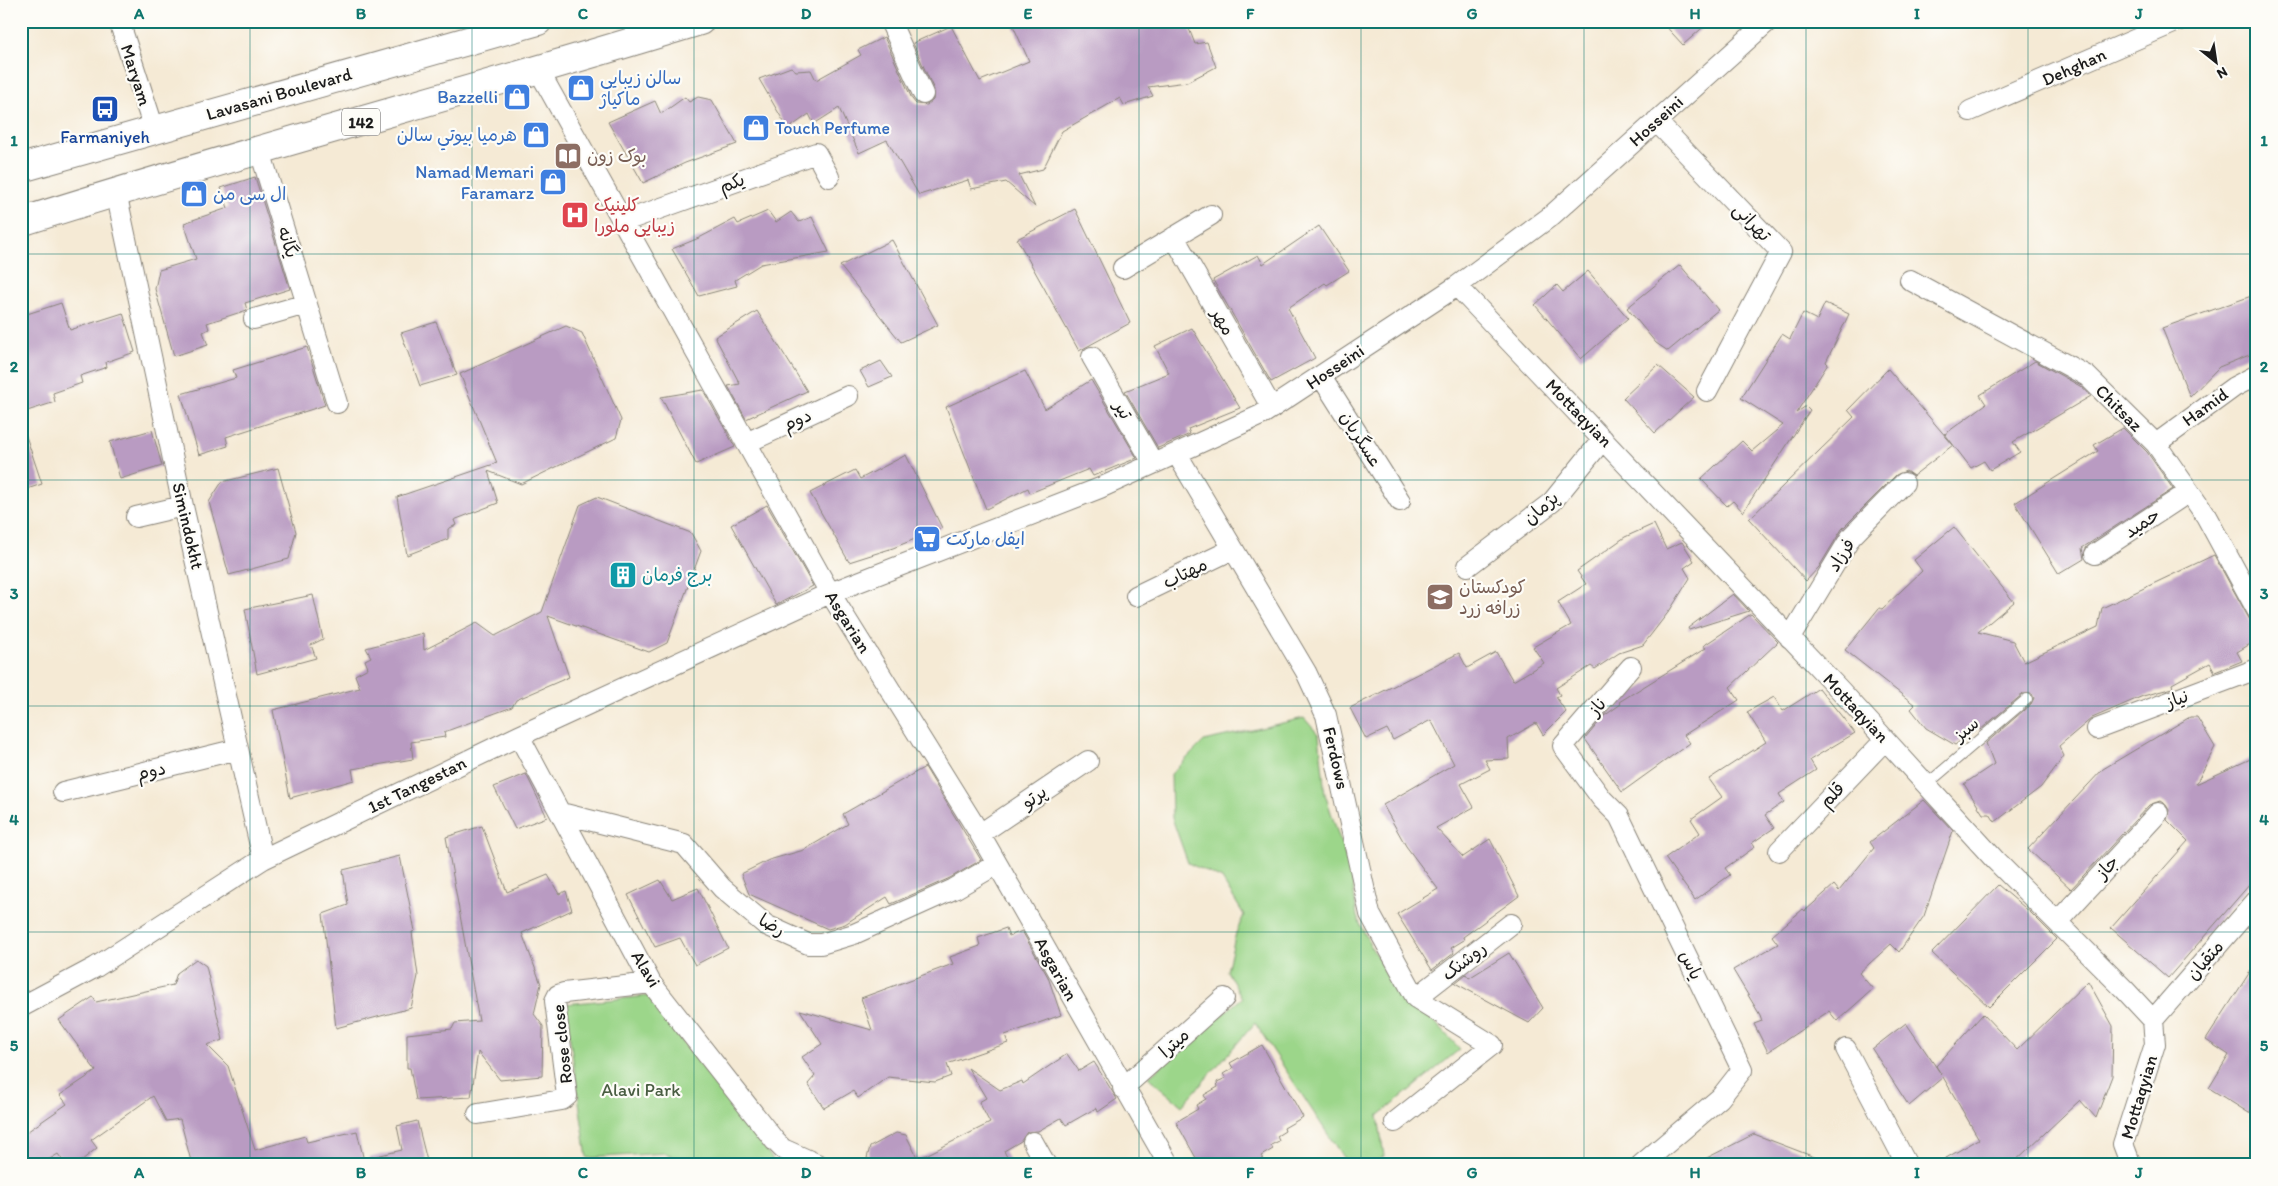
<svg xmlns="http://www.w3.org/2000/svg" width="2278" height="1186" font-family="Itim,'Playpen Sans Arabic',sans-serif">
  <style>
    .green { fill: #9cd68a; stroke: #5c7953 }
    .building { fill: #b99bc2 }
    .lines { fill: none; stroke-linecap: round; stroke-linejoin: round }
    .service-casing { stroke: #888378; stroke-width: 12 }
    .minor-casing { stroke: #888378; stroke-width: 22 }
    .primary-casing { stroke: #888378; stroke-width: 30 }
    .service { stroke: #fff; stroke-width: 10 }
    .minor { stroke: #fff; stroke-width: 20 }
    .primary { stroke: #fff; stroke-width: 28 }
    .grid { fill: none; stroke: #0f766e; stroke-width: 1; stroke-opacity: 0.55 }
    .labels { text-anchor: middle; stroke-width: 4.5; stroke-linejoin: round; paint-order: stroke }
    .shield { fill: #fdfcf7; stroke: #605f5e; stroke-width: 1 }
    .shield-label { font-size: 16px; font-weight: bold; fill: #1c1c1c }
    .street-label { font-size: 18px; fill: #1c1c1c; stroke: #fdfcf7 }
    .shop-label { font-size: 18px; fill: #366cbe; stroke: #fdfcf7; text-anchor: start }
    .transit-label { font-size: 18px; fill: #164399; stroke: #fdfcf7 }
    .education-label { font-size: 18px; fill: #785e54; stroke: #fdfcf7; text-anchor: start }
    .health-label { font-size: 18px; fill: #be3a42; stroke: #fdfcf7; text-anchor: start }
    .culture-label { font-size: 18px; fill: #0d838f; stroke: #fdfcf7; text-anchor: start }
    .park-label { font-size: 18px; fill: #495d42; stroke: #fdfcf7 }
    .neatline { fill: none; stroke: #0f766e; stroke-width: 2 }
    .grid-label { font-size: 16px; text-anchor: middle; font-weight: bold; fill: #0f766e }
  </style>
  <rect width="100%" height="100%" fill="#fdfcf7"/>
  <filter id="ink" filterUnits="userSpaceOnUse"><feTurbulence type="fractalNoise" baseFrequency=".02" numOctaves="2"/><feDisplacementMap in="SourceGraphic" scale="10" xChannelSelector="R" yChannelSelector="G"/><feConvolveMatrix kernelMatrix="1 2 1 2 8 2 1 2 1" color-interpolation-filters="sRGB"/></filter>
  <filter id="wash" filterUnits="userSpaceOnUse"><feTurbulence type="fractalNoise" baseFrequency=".0096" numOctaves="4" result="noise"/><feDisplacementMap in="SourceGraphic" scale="20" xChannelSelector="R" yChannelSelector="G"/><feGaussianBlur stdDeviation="1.12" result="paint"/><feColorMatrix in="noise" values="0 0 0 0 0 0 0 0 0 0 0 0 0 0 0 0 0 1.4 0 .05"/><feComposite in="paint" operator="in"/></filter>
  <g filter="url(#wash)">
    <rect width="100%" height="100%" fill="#f5ead5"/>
    <path class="green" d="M1304 718 1319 735 1325 794 1352 877 1357 917 1371 947 1399 992 1429 1016 1460 1049 1378 1116 1384 1156 1371 1165H1348L1255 1023 1182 1106 1148 1077 1242 998 1227 971 1236 933 1244 915 1222 879 1188 863 1172 818 1171 774 1204 741Z
      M648 996 777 1165H690L666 1153 587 1158 565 1004Z"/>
    <g id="blocks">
      <path class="building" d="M1011 21H1186L1195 44 1207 42 1216 67 1187 82 1148 87 1153 96 1124 105 1120 98 1062 131 1043 169 1019 175 1035 207 1006 182 971 189 968 180 919 195 887 140 859 153 839 108 814 124 809 114 788 129 759 79 791 67 796 71 811 70 816 80 861 55 858 50 884 37 912 99 916 104 927 105 933 100 934 90 913 43 951 26 980 81 1029 61Z
        M1661 21H1710L1683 45Z
        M685 97 689 102 698 97 712 100 737 144 685 163 643 183 608 122 655 101 661 114Z
        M255 177 290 289 245 303 247 310 207 323 209 329 203 332 208 345 174 356 155 289 159 270 196 259 184 223 228 208 221 188Z
        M1075 209 1130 323 1079 351 1017 239Z
        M768 211 776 222 791 212 799 222 812 217 829 252 761 264 735 280 737 286 699 296 672 249 699 238 735 219 738 224Z
        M1319 226 1349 271 1327 285 1325 283 1288 308 1315 358 1271 382 1213 280 1258 255 1263 264Z
        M892 240 938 325 901 342 840 266Z
        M1680 265 1718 310 1668 351 1656 343 1627 308Z
        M1588 271 1628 318 1581 359 1535 305 1557 285 1563 292Z
        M2257 294V352L2219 367 2190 397 2162 328Z
        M61 303 70 330 123 313 135 352 106 362 107 367 80 376 82 383 53 393 55 402 21 413V316Z
        M1825 303 1849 314 1826 362 1828 364 1796 413 1806 406 1810 410 1743 512 1733 501 1727 506 1701 479 1742 441 1752 451 1783 425 1741 398 1782 334 1790 339 1803 313 1817 320Z
        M757 311 807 391 746 419 728 386 740 384 715 337Z
        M436 322 457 375 420 386 401 333Z
        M566 326 582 333 621 420 616 438 521 484 488 471 498 503 454 520 456 525 448 529V539L407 555 397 497 497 463 460 374Z
        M1192 328 1240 408 1188 429 1190 434 1158 448 1125 391 1169 373 1155 346Z
        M307 347 325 405 226 437 228 446 199 455 181 394 236 378 233 370Z
        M881 361 892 377 869 387 860 371Z
        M2035 361 2080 386 2091 396 2013 442 2020 452 1990 470 1984 461 1971 468 1945 434 1986 404 1980 395Z
        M1658 365 1694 397 1655 433 1623 398Z
        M1888 369 1953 445 1913 476 1906 471 1896 475 1842 529 1819 567 1806 581 1749 519 1854 417 1848 410Z
        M1025 371 1045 409 1091 380 1137 458 1093 476 1089 469 1030 493 1028 488 986 509 946 407Z
        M703 390 735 447 696 464 661 397Z
        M2123 428 2147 452 2173 489 2082 548 2084 559 2059 574 2015 503 2098 451 2094 445Z
        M152 430 162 466 120 479 110 442Z
        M21 433H25L42 484 21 491Z
        M906 455 942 528 893 548 849 562 810 493 855 470 860 479Z
        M278 468 296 532 289 559 229 575 209 502 222 482Z
        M597 497 691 533 701 551 667 643 649 652 548 616 569 677 516 700 512 707 444 732 445 737 411 742 413 759 352 769 354 780 290 798 273 710 360 688 355 675 368 668 365 660 371 657 366 648 423 633 424 650 477 623 495 636 542 612 580 505Z
        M767 505 813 586 776 605 731 525Z
        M1654 524 1666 549 1682 542 1694 561 1684 568 1690 578 1670 610 1643 645 1619 653 1595 669 1591 666 1556 688 1560 695 1556 697 1566 712 1543 735 1536 723 1508 739 1509 759 1485 760 1490 769 1461 784 1474 807 1436 828 1463 857 1490 839 1519 896 1463 937 1464 940 1451 948 1454 953 1432 970 1397 914 1438 889 1406 846 1383 805 1454 764 1431 720 1393 740 1387 729 1366 739 1350 708 1459 653 1467 668 1496 652 1513 681 1544 663 1533 647 1571 625 1558 602 1586 584 1577 571 1625 537Z
        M1954 527 2014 602 1978 632 2013 641 2024 662 2098 627 2102 608 2214 555 2257 633V640L2237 652 2242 661 2215 672 2210 663 2172 684 2173 688 2143 696 2092 718 2059 746 2064 756 2041 787 1995 822 1990 814H1983L1964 784 1994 764 1986 743 2031 704 2034 698 2032 694H2023L1980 730 1979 727 1955 745 1926 728 1911 709 1915 705 1845 650 1879 608 1882 609 1922 571 1914 560Z
        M1733 594 1749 611 1689 630 1688 628Z
        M313 595 323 639 311 645 316 658 257 674 245 609Z
        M1751 614 1778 642 1730 687 1739 700 1684 735 1690 743 1622 792 1585 739 1604 716 1621 704 1619 702 1706 648 1703 646Z
        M1819 688 1855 733 1810 760 1816 770 1779 794 1784 802 1765 815 1774 828 1752 843 1755 847 1725 868 1730 875 1695 900 1665 858 1700 833 1691 819 1722 797 1709 779 1766 742 1747 712 1774 697 1783 711Z
        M2190 717H2197L2215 747 2196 784 2257 756V876L2168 978 2111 928 2188 841 2167 820 2169 810 2166 805 2160 801 2149 805 2071 889 2028 849 2103 769Z
        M925 767 981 860 950 878 891 904 887 897 845 924 828 929 749 894 741 874 769 860 804 850 848 824 843 814Z
        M526 774 547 817 515 829 494 787Z
        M1924 800 1953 831 1924 916 1899 952 1891 944 1859 973 1873 989 1837 1021 1829 1011 1768 1052 1754 1024 1762 1021 1760 1015 1733 970 1778 944 1772 936 1803 909 1805 911 1834 885 1839 891 1874 848 1870 842Z
        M482 826 507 892 548 875 559 894 566 891 572 910 522 933 541 984 534 1014 543 1026 542 1076 500 1080 478 1052 471 1097 416 1100 410 1068H407V1034L452 1029 455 1023 479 1021 446 837Z
        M400 856 415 931 412 932 418 976 411 1008 336 1028 323 914 348 905 343 870Z
        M660 880 672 899 698 888 728 948 695 965 680 938 655 947 628 895Z
        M1998 885 2031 913 2057 939 1989 1007 1932 953Z
        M1006 928 1009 936 1022 931 1048 977 1061 1015 1005 1035 1008 1043 947 1064 951 1076 935 1082 888 1077 858 1098 853 1091 824 1108 808 1084 815 1076 802 1057 822 1044 800 1010 872 1030 861 998 953 964 950 957 980 946 978 938Z
        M1509 953 1543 1008 1529 1023 1455 983 1466 974 1469 978Z
        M196 959 206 966 223 1040 207 1045 228 1066 255 1150 305 1136 307 1142 357 1131 365 1165H192L180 1119 166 1121 153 1096 91 1140 97 1148 76 1165H66L58 1154 40 1165H21V1136L67 1104 60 1095 96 1071 59 1020 93 997 96 1002 173 985 177 973Z
        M2257 961V1101L2249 1113 2209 1088 2229 1055 2206 1040Z
        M2088 981 2113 1026 2112 1076 2096 1118 2080 1100 2011 1165H1934L1979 1139 1943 1077 1909 1106 1872 1049 1906 1023 1941 1074 1936 1066 1983 1014 2017 1050Z
        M1262 1045 1303 1117 1284 1128 1285 1131 1277 1136 1279 1141 1271 1145 1273 1149 1261 1156 1267 1165H1200L1176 1122 1198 1109 1196 1105 1206 1099 1204 1095 1218 1087 1217 1082 1226 1078 1223 1074 1233 1068 1230 1063Z
        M1067 1054 1079 1071 1094 1062 1117 1099 1098 1112 1096 1108 1066 1125 1061 1118 1038 1131 1027 1132 1021 1141 1004 1151 1011 1165H881L867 1158 870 1147 896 1133 906 1135 918 1159 990 1123 979 1102 986 1098 968 1068 1000 1090 1022 1081 1023 1084Z
        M417 1121 428 1165H369L368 1158 402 1150 397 1126Z
        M1754 1134 1830 1163V1165H1693Z"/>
    </g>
  </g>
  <g filter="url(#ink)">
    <use href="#blocks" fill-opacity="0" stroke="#888378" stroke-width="1"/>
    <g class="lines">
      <g class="service-casing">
        <path id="service" d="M1926 785 2027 699"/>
      </g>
      <g class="minor-casing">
        <path id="minor" d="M119 21 154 129
          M890 21 923 94
          M539 71 830 593 980 834 1169 1165
          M1970 111 2178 21
          M1656 121 1781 252 1707 391
          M260 151 337 403
          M116 192 183 506 263 859
          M622 222 816 153 829 177
          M1174 237 1272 408
          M1123 268 1211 215
          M1910 280 2087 376 2156 444 2206 516 2257 610
          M1457 286 1840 690 1996 861 2125 990 2153 1020 2155 1044 2123 1144 2131 1165
          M254 319 306 304
          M1092 357 1153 463
          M1321 376 1400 501
          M746 443 848 396
          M2156 444 2234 387 2257 375
          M1177 454 1306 672 1326 715 1370 914 1416 998 1492 1045 1395 1122
          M136 517 183 506
          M2095 554 2189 492
          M1468 566 1552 502 1603 439
          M1136 596 1233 549
          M1790 638 1851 537 1904 483
          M1631 667 1563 746 1602 799 1619 816 1742 1070 1720 1098 1641 1165
          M2097 729 2257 669
          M519 736 651 983 775 1141 783 1149 819 1165
          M63 792 238 749
          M561 813 684 844 722 888 766 925 808 944H821L854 934 954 889 997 864
          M980 834 1088 761
          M1779 851 1885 740
          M2057 922 2158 813
          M1416 998 1511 924
          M21 1007 96 967 263 859 519 736 830 593 1100 488 1261 415 1457 286 1551 216 1768 21
          M2153 1020 2257 900
          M1846 1049 1907 1165
          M1123 1088 1224 998
          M478 1114 562 1100 567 1096 555 1001 558 995 564 993 651 983
          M1033 1142 1046 1165"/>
      </g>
      <g class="primary-casing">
        <path id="primary" d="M21 168 538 21
          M21 222C246 150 475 91 700 21"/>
      </g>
      <use href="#service" class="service"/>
      <use href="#minor" class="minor"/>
      <use href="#primary" class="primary"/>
    </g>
  </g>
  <path class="grid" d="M250 21V1165M472 21V1165M694 21V1165M917 21V1165M1139 21V1165M1361 21V1165M1584 21V1165M1806 21V1165M2028 21V1165M21 254H2257M21 480H2257M21 706H2257M21 932H2257"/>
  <defs>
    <g id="shop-square" transform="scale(1.4375)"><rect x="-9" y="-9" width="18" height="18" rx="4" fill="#3f7fe0" stroke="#fdfcf7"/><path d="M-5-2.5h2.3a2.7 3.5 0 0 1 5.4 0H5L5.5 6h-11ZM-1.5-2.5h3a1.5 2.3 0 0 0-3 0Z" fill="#fff"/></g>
    <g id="bus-square" transform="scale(1.4375)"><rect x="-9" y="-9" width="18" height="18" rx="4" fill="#1a4fb4" stroke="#fdfcf7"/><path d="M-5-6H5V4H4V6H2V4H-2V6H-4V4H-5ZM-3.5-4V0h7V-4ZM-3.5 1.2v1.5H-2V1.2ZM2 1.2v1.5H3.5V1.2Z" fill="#fff"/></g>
    <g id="library-square" transform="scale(1.4375)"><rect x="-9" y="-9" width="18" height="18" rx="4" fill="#8d6e63" stroke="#fdfcf7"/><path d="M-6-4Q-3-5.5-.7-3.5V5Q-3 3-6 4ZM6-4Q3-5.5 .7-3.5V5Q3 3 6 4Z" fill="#fff"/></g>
    <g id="hospital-square" transform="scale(1.4375)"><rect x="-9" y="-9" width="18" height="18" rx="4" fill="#e0444e" stroke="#fdfcf7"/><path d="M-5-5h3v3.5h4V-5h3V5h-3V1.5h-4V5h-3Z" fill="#fff"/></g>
    <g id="supermarket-square" transform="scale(1.4375)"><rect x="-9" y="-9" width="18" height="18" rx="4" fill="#3f7fe0" stroke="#fdfcf7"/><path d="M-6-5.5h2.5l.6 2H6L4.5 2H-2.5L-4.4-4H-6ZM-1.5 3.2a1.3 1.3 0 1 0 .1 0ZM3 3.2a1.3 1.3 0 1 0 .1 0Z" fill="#fff"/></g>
    <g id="building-square" transform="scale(1.4375)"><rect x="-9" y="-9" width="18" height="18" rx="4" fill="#0f9aa8" stroke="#fdfcf7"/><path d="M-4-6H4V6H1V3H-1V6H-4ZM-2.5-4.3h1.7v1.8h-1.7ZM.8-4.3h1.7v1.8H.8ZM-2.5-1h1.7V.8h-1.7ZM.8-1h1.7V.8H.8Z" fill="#fff"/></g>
    <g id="school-square" transform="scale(1.4375)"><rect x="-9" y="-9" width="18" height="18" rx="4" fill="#8d6e63" stroke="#fdfcf7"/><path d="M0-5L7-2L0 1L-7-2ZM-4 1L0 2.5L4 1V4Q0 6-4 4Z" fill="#fff"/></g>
  </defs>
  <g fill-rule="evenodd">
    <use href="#shop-square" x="581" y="88"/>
    <use href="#shop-square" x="517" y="97"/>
    <use href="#bus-square" x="105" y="109"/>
    <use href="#shop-square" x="756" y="128"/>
    <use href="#shop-square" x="536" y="135"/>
    <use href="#library-square" x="568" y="156"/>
    <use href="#shop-square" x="553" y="182"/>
    <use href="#shop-square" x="194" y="194"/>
    <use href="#hospital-square" x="575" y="215"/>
    <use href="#supermarket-square" x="927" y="539"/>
    <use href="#building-square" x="623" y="575"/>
    <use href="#school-square" x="1440" y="597"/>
  </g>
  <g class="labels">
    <rect class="shield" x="342" y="108.5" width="38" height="27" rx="4"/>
    <g class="shield-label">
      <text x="361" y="128">142</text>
    </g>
    <g class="street-label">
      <text transform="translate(2074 67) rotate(-24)" y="6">Dehghan</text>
      <text transform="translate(136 75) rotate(72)" y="6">Maryam</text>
      <text transform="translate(279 94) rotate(-16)" y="6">Lavasani Boulevard</text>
      <text transform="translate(1656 121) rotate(-42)" y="6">Hosseini</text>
      <text transform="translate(732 183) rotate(-20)" y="6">یکم</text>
      <text transform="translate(1752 222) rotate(46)" y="6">تهرانی</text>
      <text transform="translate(288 242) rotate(73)" y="6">یگانه</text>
      <text transform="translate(1223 322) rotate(60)" y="6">مهر</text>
      <text transform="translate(1335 367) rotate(-34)" y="6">Hosseini</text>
      <text transform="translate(2205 407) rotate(-36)" y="6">Hamid</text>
      <text transform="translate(2119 408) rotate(45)" y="6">Chitsaz</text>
      <text transform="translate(1123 410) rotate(60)" y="6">تیر</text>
      <text transform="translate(1579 413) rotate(46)" y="6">Mottaqyian</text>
      <text transform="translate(797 420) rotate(-25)" y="6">دوم</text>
      <text transform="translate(1361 439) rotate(58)" y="6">عسگریان</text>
      <text transform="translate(1541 508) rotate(-41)" y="6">پژمان</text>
      <text transform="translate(2142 523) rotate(-33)" y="6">حمید</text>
      <text transform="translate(188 526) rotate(77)" y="6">Simindokht</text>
      <text transform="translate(1841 555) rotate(-58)" y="6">فرزاد</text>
      <text transform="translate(1185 573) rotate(-26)" y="6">مهتاب</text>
      <text transform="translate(848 622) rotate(58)" y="6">Asgarian</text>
      <text transform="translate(2177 699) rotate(-20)" y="6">نیاز</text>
      <text transform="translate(1597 707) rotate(-50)" y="6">ناز</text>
      <text transform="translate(1856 708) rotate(47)" y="6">Mottaqyian</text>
      <text transform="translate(1966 729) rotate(-40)" y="6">سبز</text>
      <text transform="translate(1336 758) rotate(77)" y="6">Ferdows</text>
      <text transform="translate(151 771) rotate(-14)" y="6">دوم</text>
      <text transform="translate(417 785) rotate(-26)" y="6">1st Tangestan</text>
      <text transform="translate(1832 795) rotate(-46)" y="6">قلم</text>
      <text transform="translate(1034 797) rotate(-34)" y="6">پرتو</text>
      <text transform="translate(2107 867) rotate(-47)" y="6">جاز</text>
      <text transform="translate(772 925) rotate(30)" y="6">رضا</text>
      <text transform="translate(2205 960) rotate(-49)" y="6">متقیان</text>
      <text transform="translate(1464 961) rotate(-38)" y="6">روشنک</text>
      <text transform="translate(1691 965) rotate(64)" y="6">یاس</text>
      <text transform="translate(646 969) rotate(59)" y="6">Alavi</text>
      <text transform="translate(1056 969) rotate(61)" y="6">Asgarian</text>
      <text transform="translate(1174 1043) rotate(-42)" y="6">میترا</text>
      <text transform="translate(562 1044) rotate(-96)" y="6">Rose close</text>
      <text transform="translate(2139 1097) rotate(-73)" y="6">Mottaqyian</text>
    </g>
    <g class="shop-label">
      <text x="600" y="84">سالن زیبایی<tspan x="600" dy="21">ماکیاژ</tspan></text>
      <text x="498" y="103" text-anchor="end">Bazzelli</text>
      <text x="775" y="134">Touch Perfume</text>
      <text x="517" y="141" text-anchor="end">هرميا بيوتي سالن</text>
      <text x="534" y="178" text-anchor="end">Namad Memari<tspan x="534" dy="21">Faramarz</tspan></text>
      <text x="213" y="200">ال سی من</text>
      <text x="946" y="545">ایفل مارکت</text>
    </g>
    <g class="transit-label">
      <text x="105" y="143">Farmaniyeh</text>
    </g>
    <g class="education-label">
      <text x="587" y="162">بوک زون</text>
      <text x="1459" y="593">کودکستان<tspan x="1459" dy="21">زرافه زرد</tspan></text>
    </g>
    <g class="health-label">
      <text x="594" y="211">کلینیک<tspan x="594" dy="21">زیبایی ملورا</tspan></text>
    </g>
    <g class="culture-label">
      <text x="642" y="581">برج فرمان</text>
    </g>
    <g class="park-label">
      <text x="641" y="1096">Alavi Park</text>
    </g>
  </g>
  <rect width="2278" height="1186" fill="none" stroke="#fdfcf7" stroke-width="55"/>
  <g transform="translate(2216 62) rotate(150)" stroke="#fdfcf7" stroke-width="4" paint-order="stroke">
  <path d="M0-4L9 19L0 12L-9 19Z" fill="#1c1c1c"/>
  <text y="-8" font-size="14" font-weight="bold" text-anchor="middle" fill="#1c1c1c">N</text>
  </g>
  <rect x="28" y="28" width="2222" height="1130" class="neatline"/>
  <g class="grid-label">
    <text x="139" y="19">A</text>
    <text x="361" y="19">B</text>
    <text x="583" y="19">C</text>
    <text x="806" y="19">D</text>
    <text x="1028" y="19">E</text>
    <text x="1250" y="19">F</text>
    <text x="1472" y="19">G</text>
    <text x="1695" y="19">H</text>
    <text x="1917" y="19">I</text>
    <text x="2139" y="19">J</text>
    <text x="14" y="146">1</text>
    <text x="2264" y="146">1</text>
    <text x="14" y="372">2</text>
    <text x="2264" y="372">2</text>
    <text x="14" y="599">3</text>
    <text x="2264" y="599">3</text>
    <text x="14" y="825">4</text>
    <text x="2264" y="825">4</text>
    <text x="14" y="1051">5</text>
    <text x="2264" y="1051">5</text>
    <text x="139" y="1178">A</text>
    <text x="361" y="1178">B</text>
    <text x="583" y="1178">C</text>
    <text x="806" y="1178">D</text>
    <text x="1028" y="1178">E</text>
    <text x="1250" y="1178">F</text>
    <text x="1472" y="1178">G</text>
    <text x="1695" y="1178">H</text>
    <text x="1917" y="1178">I</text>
    <text x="2139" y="1178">J</text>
  </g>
</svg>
